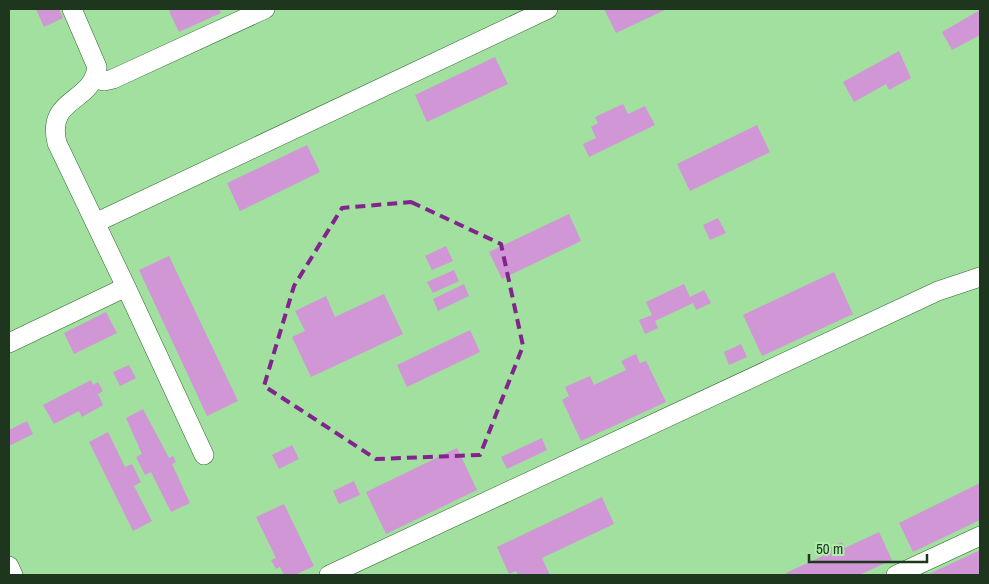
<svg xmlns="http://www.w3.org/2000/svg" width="989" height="584" font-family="'Archivo Narrow',sans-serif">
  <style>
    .building { fill: #d096d5 }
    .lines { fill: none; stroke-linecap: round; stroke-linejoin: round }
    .minor-casing { stroke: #2c672d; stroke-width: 20 }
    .minor { stroke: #fff; stroke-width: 19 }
    .marked { fill: none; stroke: #83238d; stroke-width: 4; stroke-dasharray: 10 6; stroke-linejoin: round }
  </style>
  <rect width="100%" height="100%" fill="#a2e0a0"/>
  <path class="building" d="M36 9H59L63 18 44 27Z
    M173 9H219L221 13 179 32 169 11Z
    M604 9H667L616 33Z
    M980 10V35L952 50 942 32Z
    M899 51 911 78 889 90 886 84 854 102 843 82Z
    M495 57 508 84 427 122 415 95Z
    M623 104 628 114 645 106 655 125 589 157 583 144 596 138 591 127 598 123 595 117Z
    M757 125 770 152 690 191 677 164Z
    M307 145 320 172 240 211 227 183Z
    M569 214 581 241 502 279 489 252Z
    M718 218 726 233 710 240 703 225Z
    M446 246 453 261 432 270 425 256Z
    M169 256 238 401 207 416 139 270Z
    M454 270 459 281 433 293 427 282Z
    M834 272 853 314 762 356 743 315Z
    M464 284 469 296 438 311 433 299Z
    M684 284 690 297 704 290 711 303 696 310 693 303 655 321 658 328 645 334 639 320 652 315 646 302Z
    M384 294 403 334 311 377 292 337 305 331 295 311 326 296 335 317Z
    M106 312 117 333 74 354 64 333Z
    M470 330 480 352 407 387 397 365Z
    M741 344 747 357 729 365 724 352Z
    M636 354 640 363 646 361 666 402 581 441 562 400 569 396 565 387 590 376 594 385 626 370 621 361Z
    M129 365 136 378 120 386 113 372Z
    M91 380 93 385 98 382 103 391 98 394 103 405 82 417 79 411 54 424 43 405Z
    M143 409 169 458 173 456 176 462 172 464 190 503 171 512 151 472 145 475 136 457 142 454 126 418Z
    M27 421 33 434 9 446V430Z
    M108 432 125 467 132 464 141 482 134 486 152 521 133 531 89 442Z
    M542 438 547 450 507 469 501 457Z
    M292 445 299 459 279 469 272 455Z
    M457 448 477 490 386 534 366 492Z
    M354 481 360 495 339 504 333 491Z
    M980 483V520L913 552 899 523Z
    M602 497 614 524 542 558 550 575H518L516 571 509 574 497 547Z
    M284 504 314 566 295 575H284L280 567 276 569 271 560 276 558 256 517Z
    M879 532 892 560 859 575H788L786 573 829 553 827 549 842 542 845 548Z
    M980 550V575H927Z"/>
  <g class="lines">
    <g class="minor-casing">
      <path id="minor" d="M72 9 97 67C92 104 46 97 57 143L126 287
        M95 79 104 81 113 79 265 9
        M95 223 548 9
        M9 343 126 287 204 455
        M9 566 13 575
        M329 575 938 291 980 277
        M896 575 980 536"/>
    </g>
    <use href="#minor" class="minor"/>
  </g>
  <path class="marked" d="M411 202 501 244 523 346 480 455 376 459 264 386 294 286 342 208Z"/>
  <rect width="989" height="584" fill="none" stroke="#1e361d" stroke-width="20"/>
  <path d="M809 554v8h118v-8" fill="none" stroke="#1e361d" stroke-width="2.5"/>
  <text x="816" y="554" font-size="15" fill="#1e361d" stroke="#afedad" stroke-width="4" paint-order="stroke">50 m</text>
</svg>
